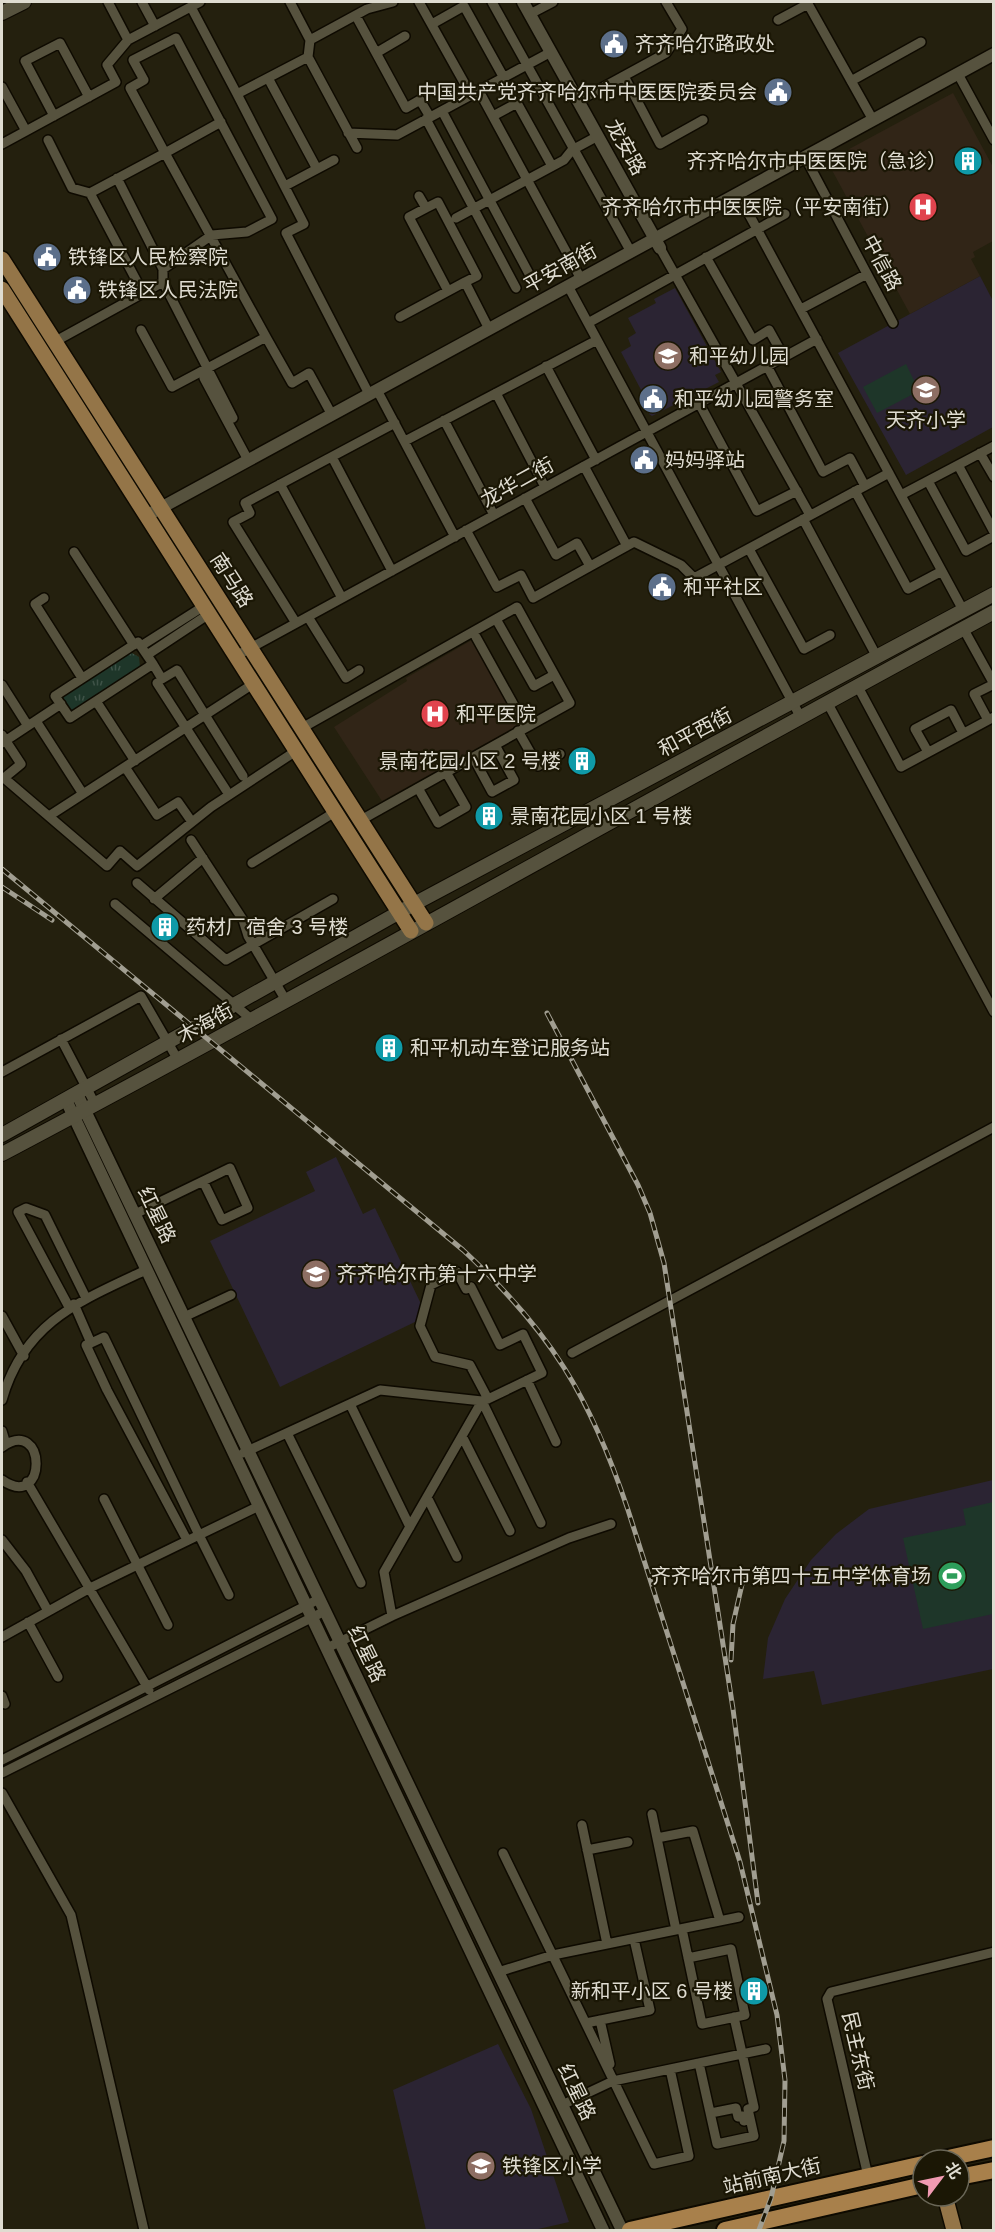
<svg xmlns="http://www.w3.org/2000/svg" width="995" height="2232" font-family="Arial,'Noto Sans SC',sans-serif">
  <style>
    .education { fill: #2b2433 }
    .medical { fill: #312517 }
    .grass { fill: url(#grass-tufts) }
    .pitch { fill: #1e3629 }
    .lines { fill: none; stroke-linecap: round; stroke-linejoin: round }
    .minor-casing { stroke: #0e0a00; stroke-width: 12 }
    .tertiary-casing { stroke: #0e0a00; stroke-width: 15 }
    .secondary-casing { stroke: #0e0a00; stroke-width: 16 }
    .primary-casing { stroke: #0e0a00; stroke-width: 18 }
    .trunk-casing { stroke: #0e0a00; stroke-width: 20 }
    .minor { stroke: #56523e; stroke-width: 9 }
    .tertiary { stroke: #56523e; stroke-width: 12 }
    .secondary { stroke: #56523e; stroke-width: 14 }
    .primary { stroke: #947548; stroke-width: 15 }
    .trunk { stroke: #a8804b; stroke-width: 16 }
    .rail-casing { stroke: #a19e91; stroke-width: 5 }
    .rail { stroke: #1b1705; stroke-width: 3; stroke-dasharray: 9; stroke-linecap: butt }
    .labels { text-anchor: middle; stroke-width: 4.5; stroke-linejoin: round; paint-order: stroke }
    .poi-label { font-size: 20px; fill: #dfdcd1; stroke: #1b1705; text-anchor: start }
    .street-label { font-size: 20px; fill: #dfdcd1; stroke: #1b1705 }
  </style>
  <defs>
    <pattern id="grass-tufts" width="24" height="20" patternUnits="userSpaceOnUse" patternTransform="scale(1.5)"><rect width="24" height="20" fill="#1e3629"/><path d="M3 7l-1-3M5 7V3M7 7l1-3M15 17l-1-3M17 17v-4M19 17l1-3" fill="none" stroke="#3e5247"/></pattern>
  </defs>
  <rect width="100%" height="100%" fill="#24200e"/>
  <path class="education" d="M980 276 993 301V427L906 475 838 353Z
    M675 288 721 372 715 375 719 382 652 416 649 414V405L621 352 631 346 628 338 636 333 628 318 656 303 654 299Z
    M336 1157 363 1214 375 1208 422 1306 417 1321 280 1387 210 1241 315 1191 306 1172Z
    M993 1480V1669L822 1705 814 1671 763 1679 768 1638 785 1599 811 1560 836 1534 869 1509Z
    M498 2044 531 2109 569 2222 534 2230H426L393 2090Z"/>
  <path class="medical" d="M953 93 993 167V241L973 252 975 257 971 259 980 276 910 314 827 161Z
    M472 640 522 723 382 801 334 727 407 681 406 678Z"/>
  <path class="grass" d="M130 652 139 657 140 667 74 711 64 706 63 695Z"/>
  <path class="pitch" d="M906 364 919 391 877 413 863 387Z
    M993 1502V1614L923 1629 903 1538 966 1525 963 1509Z"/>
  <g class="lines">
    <g class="minor-casing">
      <path id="minor" d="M108 2 128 40
        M142 2 155 26
        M290 2 310 40
        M419 2 471 95
        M492 2 631 252
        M191 7 237 94 308 57
        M530 14 553 2
        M356 16 406 108 420 100 430 117
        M778 20 808 4 873 120
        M432 24 464 6 504 78
        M376 53 405 36
        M958 74 994 140
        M624 76 660 144 703 120
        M268 78 317 169 285 186
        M851 81 921 42
        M2 87 26 131
        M479 91 581 279
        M237 94 304 224 286 233 369 394
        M578 101 666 53 682 29 666 2
        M442 111 534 283
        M54 116 25 61 60 43 89 97
        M493 116 517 103 552 166
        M426 119 516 288
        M348 133 397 135 551 52
        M48 140 72 188 90 193
        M2 144 116 82 107 65 128 40 200 2
        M357 148 308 57 310 40 367 9 393 2
        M805 157 893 323
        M317 169 334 160
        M117 178 163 269
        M738 194 963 610
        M419 196 426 208 438 202 477 276 465 282
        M426 208 409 217 448 291
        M456 218 564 160 572 150 598 136
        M660 248 810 515
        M706 257 753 340 769 330 784 357
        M568 286 800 716
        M143 293 90 193 165 153 130 88 144 80 133 60 176 38 272 219 247 232 212 235 163 269V282
        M801 309 867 274
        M400 317 465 282 489 329
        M588 323 785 214
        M141 330 172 387 266 337 165 153 221 122
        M266 337 292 383 309 373 332 415
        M54 342 163 282 233 418
        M546 366 596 460
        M767 366 823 472 850 458 865 486
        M204 378 248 460
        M377 390 455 537
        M496 393 545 487
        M699 403 757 511 797 491
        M444 420 494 515
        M405 441 597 340
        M980 453 994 477
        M332 457 392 571
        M958 465 994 446
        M584 466 627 546
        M928 481 966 551 994 536
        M280 484 342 598
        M855 491 908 589 942 571
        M901 495 958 465 994 532
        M525 498 556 555 577 543 590 566
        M803 519 877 657
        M466 530 497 587 521 575 533 598 634 542 681 565 694 578 889 473
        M749 549 804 649 830 635
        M74 552 134 645
        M44 598 35 604 82 678
        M308 617 346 678 359 670
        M496 619 534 686 554 675
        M296 623 233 522 250 513 245 503 395 423
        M963 628 994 684 974 694 988 720
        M476 637 526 727
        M138 642 153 664 70 718 55 696Z
        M141 646 204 606
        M147 655 209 614
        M234 657 817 339
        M153 664 162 679 177 670 243 776
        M157 683 226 790
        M2 685 28 726
        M857 685 901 767 994 717
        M96 701 135 761
        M827 702 994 1012
        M36 721 83 794
        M302 728 517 607 570 703 361 820
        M518 731 538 766 560 754
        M2 735 21 764 4 778 107 866 120 851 137 866 211 807 296 751
        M2 743 61 704
        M928 752 915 729 951 710 963 733
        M473 757 492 792 514 780 495 745
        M125 767 157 815 178 802 192 822
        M418 788 438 823 466 807 446 772
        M49 816 253 684
        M191 840 243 920 248 936 285 999
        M252 863 335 812
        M137 883 226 960 333 899
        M154 899 203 858
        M115 904 251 1019
        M61 1039 95 1104
        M2 1072 141 996 178 1060
        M135 1214 230 1168 248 1208 222 1220 203 1181
        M69 1307 18 1212 26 1208 45 1215 86 1298
        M2 1316 24 1356
        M184 1317 231 1295
        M91 1343 86 1345 107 1390 187 1540
        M572 1353 994 1127
        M527 1380 556 1442
        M488 1399 470 1365 435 1357 420 1326 431 1285 457 1272 466 1289 471 1287 500 1345 523 1334 542 1373 488 1399 482 1401 541 1523
        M2 1400C24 1322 80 1301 146 1270
        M350 1404 410 1527
        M2 1431 6 1444
        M287 1433 361 1583
        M462 1436 510 1531
        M2 1447C47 1415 48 1512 2 1480
        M243 1453 380 1390 482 1401 384 1572 392 1616 327 1648
        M27 1482 149 1690
        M427 1497 457 1557
        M104 1499 168 1625
        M2 1540 26 1571 48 1611
        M229 1595 199 1535 259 1506
        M392 1616 569 1538 611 1524
        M28 1622 58 1677
        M2 1637 90 1588 199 1535 104 1337 91 1343 74 1304
        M2 1696 5 1704
        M2 1760 319 1599
        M2 1773 325 1611
        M2 1793 71 1915 144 2230
        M652 1814 676 1930
        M582 1825 607 1944
        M657 1838 693 1831 720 1921
        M587 1850 628 1842
        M503 1853 654 2164 689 2156 670 2069
        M682 1929 702 2024 745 2015 731 1949 688 1958
        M498 1972 553 1955 739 1917
        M600 2020 610 2064
        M586 2023 650 2010 634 1939
        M699 2063 717 2144 754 2136 748 2109 754 2107 734 2017
        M562 2105 613 2081 766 2049
        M711 2113 736 2108 738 2117 743 2116 744 2121 750 2119
        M868 2176 827 1999 831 1992 994 1952"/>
    </g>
    <g class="tertiary-casing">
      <path id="tertiary" d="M523 2 660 248
        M146 516 994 54
        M77 1094 622 2230
        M66 1100 603 2230"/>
    </g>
    <g class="secondary-casing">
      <path id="secondary" d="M2 13 24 2
        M2 1135 414 904 994 594
        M2 1154C335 978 662 791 994 612"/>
    </g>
    <g class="primary-casing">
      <path id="primary" d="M2 259 426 923
        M2 289 411 931
        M945 2196 954 2230"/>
    </g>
    <g class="trunk-casing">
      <path id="trunk" d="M939 2160 994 2148
        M959 2177 994 2170
        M630 2230 923 2164
        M725 2230 923 2185"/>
    </g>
    <use href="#minor" class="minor"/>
    <use href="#tertiary" class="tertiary"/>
    <use href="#secondary" class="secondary"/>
    <use href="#primary" class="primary"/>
    <use href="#trunk" class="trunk"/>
    <g class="rail-casing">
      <path id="rail" d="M2 869 463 1250C551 1332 590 1396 628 1510L740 1862 777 2015 785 2080 784 2141 771 2198 759 2230
        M2 887 52 920
        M547 1013 638 1185 650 1213 664 1263 733 1709 758 1903
        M731 1660 733 1624 745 1571"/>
    </g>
    <use href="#rail" class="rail"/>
  </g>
  <defs>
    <g id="civic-disc" transform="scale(1.5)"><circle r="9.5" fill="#5c6f8a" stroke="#1b1705"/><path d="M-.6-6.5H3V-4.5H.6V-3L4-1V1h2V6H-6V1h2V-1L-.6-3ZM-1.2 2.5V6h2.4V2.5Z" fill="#fff"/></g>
    <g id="building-disc" transform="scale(1.5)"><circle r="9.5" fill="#0f9aa8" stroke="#1b1705"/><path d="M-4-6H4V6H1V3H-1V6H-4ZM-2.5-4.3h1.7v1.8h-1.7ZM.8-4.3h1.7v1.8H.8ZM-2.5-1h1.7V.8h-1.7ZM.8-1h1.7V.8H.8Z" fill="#fff"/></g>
    <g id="hospital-disc" transform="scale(1.5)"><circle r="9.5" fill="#e0444e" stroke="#1b1705"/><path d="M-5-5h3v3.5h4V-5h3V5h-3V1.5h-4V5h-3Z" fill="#fff"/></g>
    <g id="school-disc" transform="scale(1.5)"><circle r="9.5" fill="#8d6e63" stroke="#1b1705"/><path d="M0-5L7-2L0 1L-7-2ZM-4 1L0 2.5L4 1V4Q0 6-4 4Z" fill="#fff"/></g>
    <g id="stadium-disc" transform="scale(1.5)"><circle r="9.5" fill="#2e9e5b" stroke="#1b1705"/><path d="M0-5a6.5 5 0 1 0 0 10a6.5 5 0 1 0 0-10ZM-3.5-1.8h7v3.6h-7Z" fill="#fff"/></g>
  </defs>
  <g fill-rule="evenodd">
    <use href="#civic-disc" x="614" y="44"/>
    <use href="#civic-disc" x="778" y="92"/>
    <use href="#building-disc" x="968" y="161"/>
    <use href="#hospital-disc" x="923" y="207"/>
    <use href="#civic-disc" x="47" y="257"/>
    <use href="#civic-disc" x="77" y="290"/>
    <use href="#school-disc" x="668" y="356"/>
    <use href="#school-disc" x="926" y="390"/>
    <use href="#civic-disc" x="653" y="399"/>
    <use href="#civic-disc" x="644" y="460"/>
    <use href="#civic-disc" x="662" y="587"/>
    <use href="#hospital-disc" x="435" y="714"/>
    <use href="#building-disc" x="582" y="761"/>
    <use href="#building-disc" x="489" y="816"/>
    <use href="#building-disc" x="165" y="927"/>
    <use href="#building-disc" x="389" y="1048"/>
    <use href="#school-disc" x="316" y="1274"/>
    <use href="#stadium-disc" x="952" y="1576"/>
    <use href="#building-disc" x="754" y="1991"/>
    <use href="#school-disc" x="481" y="2166"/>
  </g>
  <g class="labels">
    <g class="poi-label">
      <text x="635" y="51">齐齐哈尔路政处</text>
      <text x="757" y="99" text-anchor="end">中国共产党齐齐哈尔市中医医院委员会</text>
      <text x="947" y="168" text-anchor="end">齐齐哈尔市中医医院（急诊）</text>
      <text x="902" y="214" text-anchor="end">齐齐哈尔市中医医院（平安南街）</text>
      <text x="68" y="264">铁锋区人民检察院</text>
      <text x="98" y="297">铁锋区人民法院</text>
      <text x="689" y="363">和平幼儿园</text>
      <text x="674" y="406">和平幼儿园警务室</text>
      <text x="926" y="427" text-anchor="middle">天齐小学</text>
      <text x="665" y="467">妈妈驿站</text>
      <text x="683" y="594">和平社区</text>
      <text x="456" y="721">和平医院</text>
      <text x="561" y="768" text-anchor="end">景南花园小区 2 号楼</text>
      <text x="510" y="823">景南花园小区 1 号楼</text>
      <text x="186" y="934">药材厂宿舍 3 号楼</text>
      <text x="410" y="1055">和平机动车登记服务站</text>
      <text x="337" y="1281">齐齐哈尔市第十六中学</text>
      <text x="931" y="1583" text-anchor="end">齐齐哈尔市第四十五中学体育场</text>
      <text x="733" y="1998" text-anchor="end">新和平小区 6 号楼</text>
      <text x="502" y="2173">铁锋区小学</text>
    </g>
    <g class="street-label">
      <text transform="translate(626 147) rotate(61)" y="7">龙安路</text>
      <text transform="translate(882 263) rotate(62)" y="7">中信路</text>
      <text transform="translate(560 268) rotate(-29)" y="7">平安南街</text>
      <text transform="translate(517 482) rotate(-29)" y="7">龙华二街</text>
      <text transform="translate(232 580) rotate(57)" y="7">南马路</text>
      <text transform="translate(695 732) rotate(-28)" y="7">和平西街</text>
      <text transform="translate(205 1023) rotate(-29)" y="7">木海街</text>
      <text transform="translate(157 1215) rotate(64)" y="7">红星路</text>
      <text transform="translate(367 1654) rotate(64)" y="7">红星路</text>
      <text transform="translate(858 2051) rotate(77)" y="7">民主东街</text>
      <text transform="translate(577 2092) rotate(64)" y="7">红星路</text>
      <text transform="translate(772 2176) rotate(-13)" y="7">站前南大街</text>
    </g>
  </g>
  <rect width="995" height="2232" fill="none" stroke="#dfdcd1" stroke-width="6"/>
  <g transform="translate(941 2178) rotate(58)"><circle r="28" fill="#1b1705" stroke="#696657" stroke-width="1.5"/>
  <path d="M0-4.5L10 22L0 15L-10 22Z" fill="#f19ab2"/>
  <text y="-9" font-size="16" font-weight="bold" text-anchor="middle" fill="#dfdcd1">北</text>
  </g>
</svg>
